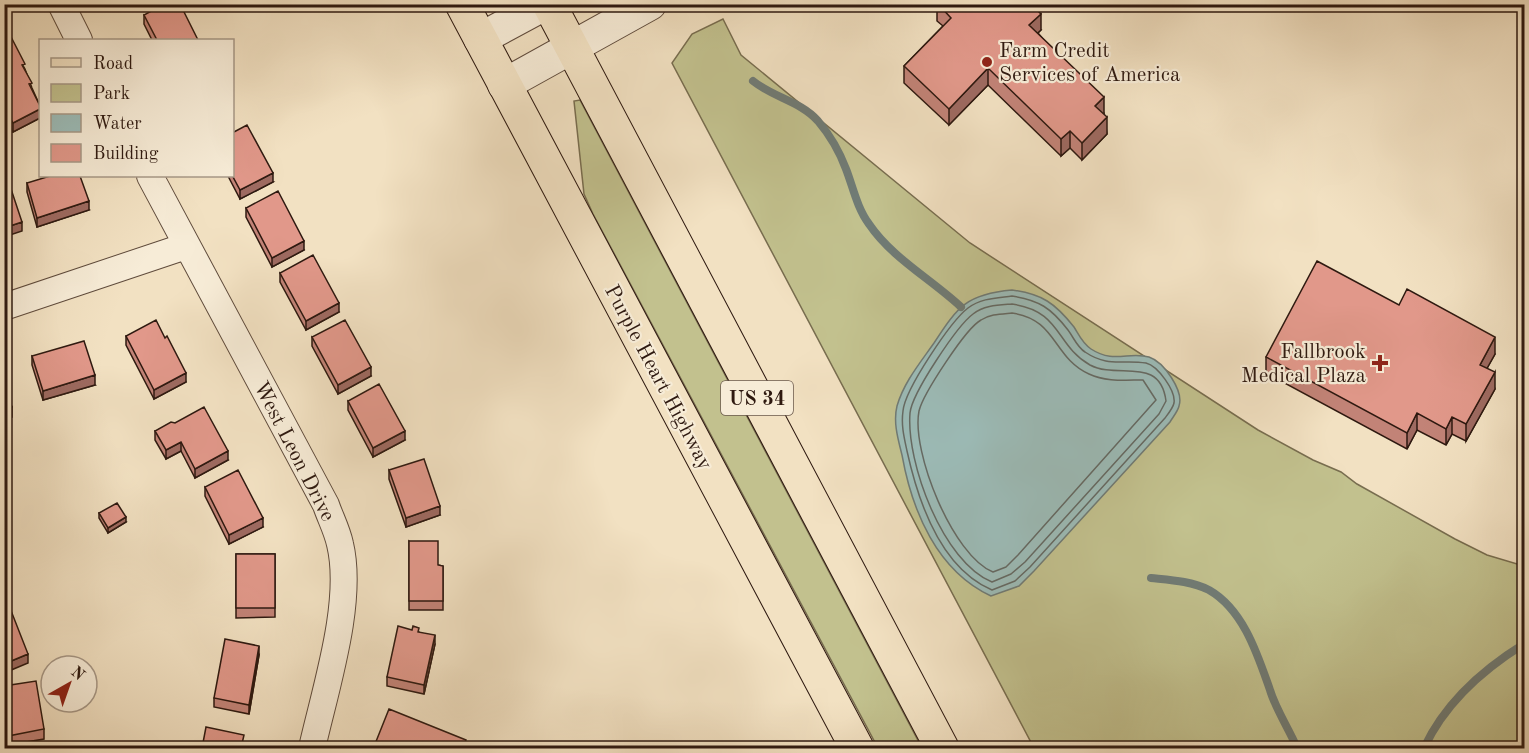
<svg xmlns="http://www.w3.org/2000/svg" width="1529" height="753" font-family="'Old Standard TT',serif">
  <style>
    .green { fill: #c2c18e; stroke: #786d4f; stroke-width: 1.5 }
    .water { fill: #9cbcb8; stroke: #707b75; stroke-width: 1.5 }
    .lines { fill: none; stroke-linecap: round; stroke-linejoin: round }
    .shore { stroke: #656a64; stroke-width: 1.5 }
    .stream { stroke: #707b75; stroke-width: 8 }
    .minor-casing { stroke: #5f4b3c; stroke-width: 28 }
    .tertiary-casing { stroke: #5f4b3c; stroke-width: 34 }
    .primary-casing { stroke: #2e1910; stroke-width: 35 }
    .minor { stroke: #f7ecd7; stroke-width: 26 }
    .tertiary { stroke: #f7ecd7; stroke-width: 32 }
    .primary { stroke: #f2e1c2; stroke-width: 33 }
    .wall { fill: #c28377; stroke: #2e1910; stroke-width: 1.5 }
    .shaded-wall { fill: #9e6a61; stroke: #2e1910; stroke-width: 1.5 }
    .building { fill: #e1988a; stroke: #2e1910; stroke-width: 1.5 }
    .poi-dot { fill: #8f2418; stroke: #f7ecd7; stroke-width: 2 }
    .labels { text-anchor: middle; stroke-width: 4.5; stroke-linejoin: round; paint-order: stroke }
    .shield { fill: #f7ecd7; stroke: #6a584c; stroke-width: 1.5 }
    .shield-label { font-size: 20px; font-weight: bold; fill: #2e1910 }
    .poi-label { font-size: 21px; fill: #2e1910; stroke: #f7ecd7; text-anchor: start }
    .street-label { font-size: 21px; fill: #2e1910; stroke: #f7ecd7 }
  </style>
  <rect width="100%" height="100%" fill="#f2e1c2"/>
  <filter id="stains"><feTurbulence type="fractalNoise" baseFrequency=".00333" numOctaves="4"/><feColorMatrix values="0 0 0 0 .2 0 0 0 0 .09 0 0 0 0 .02 0 0 0 .5 -.17"/></filter>
  <radialGradient id="worn" r=".72"><stop offset=".6" stop-color="#630" stop-opacity="0"/><stop offset="1" stop-color="#630" stop-opacity=".3"/></radialGradient>
  <path class="green" d="M723 19 741 55 970 243 1258 430 1313 460 1341 472 1357 484 1455 539 1487 555 1524 566V748H1034L672 63 692 34Z
    M580 100 922 748H878L593 214 584 194 574 101Z"/>
  <path class="water" d="M1012 290C1042 294 1055 303 1074 327 1079 335 1082 343 1091 349 1114 364 1129 351 1149 357 1164 362 1184 391 1179 406 1178 411 1173 417 1170 422L1034 571 1019 586 991 596C937 571 912 511 902 455 898 439 893 422 897 406 904 382 920 363 934 343 958 306 967 294 1012 290Z"/>
  <g class="lines">
    <path class="shore" d="M1012 296C1039 300 1051 308 1068 330 1074 338 1077 347 1085 352 1109 368 1122 359 1146 363 1158 366 1176 391 1174 403 1173 408 1168 414 1165 418L1030 567 1015 581 992 590C940 568 918 501 907 451 904 437 901 425 903 411 905 389 951 321 968 308 981 298 997 298 1012 296Z
      M1012 304C1062 311 1055 345 1090 365 1118 380 1160 355 1166 401L1159 414 1025 562 1011 574 992 582C943 562 906 463 910 413 912 393 957 326 973 314 984 305 999 305 1012 304Z
      M1012 313C1057 319 1053 358 1089 374 1106 382 1125 380 1143 380L1156 400 1018 555 1006 567 993 572C953 556 911 452 919 411 923 394 966 328 981 320 990 314 1001 314 1012 313Z"/>
    <path class="stream" d="M753 81C774 98 800 101 818 121 829 134 840 153 846 169 853 187 857 208 869 224 892 258 931 279 961 307
      M1151 578C1170 580 1191 581 1209 590 1244 610 1258 656 1270 690 1276 710 1289 729 1297 748
      M1424 748C1445 703 1482 670 1524 644"/>
    <g class="minor-casing">
      <path id="minor" d="M61 4 79 40
        M150 176 326 505C330 517 337 530 340 544 354 602 325 690 312 748
        M4 307 186 246"/>
    </g>
    <g class="tertiary-casing">
      <path id="tertiary" d="M480 39 545 4
        M504 85 650 4"/>
    </g>
    <g class="primary-casing">
      <path id="primary" d="M462 4 857 748
        M549 4 942 748"/>
    </g>
    <use href="#minor" class="minor"/>
    <use href="#tertiary" class="tertiary"/>
    <use href="#primary" class="primary"/>
  </g>
  <path class="wall" d="M937 4 1041 30 1038 33 1104 113 1107 134 1082 160 1070 148 1061 156 988 85 949 125 904 83V66L943 26 937 21Z
    M144 15 198 40H152L144 24Z
    M4 33 25 69 32 88 40 106V118L13 132 4 116Z
    M228 176H232L273 182 240 199Z
    M27 183 89 210 37 227 27 192Z
    M246 208 304 250 272 267 246 217Z
    M280 273 339 312 306 330 280 282Z
    M1399 305 1495 354 1487 368 1495 389 1466 441 1452 434 1446 445 1417 430 1407 449 1266 373V357Z
    M126 336 165 338 186 382 154 399 126 345Z
    M312 337 371 376 338 394 312 346Z
    M32 356 95 385 43 400 32 365Z
    M348 401 405 440 373 457 348 410Z
    M155 431 228 460 195 478 181 451 166 459 155 440Z
    M389 470 440 515 406 527 389 479Z
    M205 487 263 527 229 544 205 496Z
    M99 513 126 522 108 533 99 518Z
    M409 541 438 565 443 566V610H409Z
    M236 554H275V617L236 618Z
    M419 632 435 644 424 694 387 686V677Z
    M259 655 249 714 214 707V698Z
    M4 686 44 729V739L8 745 4 725Z
    M375 744 466 748H375Z"/>
  <path class="shaded-wall" d="M1041 14V30L1029 41V25Z
    M988 68V85L949 125V109Z
    M1104 97V113L1095 122V106Z
    M40 109V118L13 132V123Z
    M1107 117V134L1082 160V143Z
    M1070 131V148L1061 156V139Z
    M273 173V182L240 199V190Z
    M89 201V210L37 227V218Z
    M22 222V231L4 237V228Z
    M304 241V250L272 267V258Z
    M339 303V312L306 330V321Z
    M1495 337V354L1480 381V365Z
    M371 367V376L338 394V385Z
    M1495 372V389L1466 441V424Z
    M186 373V382L154 399V390Z
    M95 375V385L43 400V391Z
    M12 407V417L4 423V414Z
    M1417 413V430L1407 449V433Z
    M1452 417V434L1446 445V429Z
    M405 431V440L373 457V448Z
    M181 442V451L166 459V450Z
    M228 451V460L195 478V469Z
    M440 506V515L406 527V518Z
    M126 517V522L108 533V528Z
    M263 518V527L229 544V535Z
    M435 635V644L424 694V685Z
    M259 646V655L249 714V705Z
    M28 654V663L4 673V664Z"/>
  <path class="building" d="M164 4H180L198 40H157L144 15Z
    M938 4H1031L1041 14 1029 25 1104 97 1095 106 1107 117 1082 143 1070 131 1061 139 988 68 949 109 904 66 951 18Z
    M8 31 25 64 22 65 32 83 29 84 40 106V109L13 123 4 107V33Z
    M247 125 273 173 240 190 232 175V133Z
    M50 176H80L89 201 37 218 27 183Z
    M11 189 22 222 4 228V191Z
    M278 191 304 241 272 258 246 208Z
    M313 255 339 303 306 321 280 273Z
    M1317 261 1399 305 1407 289 1495 337 1480 365 1495 372 1466 424 1452 417 1446 429 1417 413 1407 433 1266 357Z
    M156 320 165 338 167 336 186 373 154 390 126 336Z
    M345 320 371 367 338 385 312 337Z
    M84 341 95 375 43 391 32 356Z
    M379 384 405 431 373 448 348 401Z
    M4 399 12 407 4 414Z
    M204 407 228 451 195 469 181 442 166 450 155 431 171 422 175 423Z
    M424 459 440 506 406 518 389 470Z
    M238 470 263 518 229 535 205 487Z
    M117 503 126 517 108 528 99 513Z
    M409 541H438V565L443 566V601H409Z
    M236 554H275V608H236Z
    M8 603 28 654 4 664V604Z
    M398 626 412 630 413 626 419 628 418 632 435 635 424 685 387 677Z
    M225 639 259 646 249 705 214 698Z
    M36 681 44 729 8 736 4 716V686Z
    M389 709 466 740 463 748H386L375 744Z
    M206 727 244 735 241 748H202Z"/>
  <g class="poi-dot">
    <circle cx="987" cy="62" r="6"/>
    <path d="M1377 354h6v6h6v6h-6v6h-6v-6h-6v-6h6z"/>
  </g>
  <g class="labels">
    <rect class="shield" x="721" y="381" width="72" height="34" rx="4.5"/>
    <g class="shield-label">
      <text x="757" y="405">US 34</text>
    </g>
    <g class="poi-label">
      <text x="999" y="57">Farm Credit<tspan x="999" dy="24">Services of America</tspan></text>
      <text x="1366" y="358" text-anchor="end">Fallbrook<tspan x="1366" dy="24">Medical Plaza</tspan></text>
    </g>
    <g class="street-label">
      <text transform="translate(659 377) rotate(62)" y="7">Purple Heart Highway</text>
      <text transform="translate(295 451) rotate(63)" y="7">West Leon Drive</text>
    </g>
  </g>
  <rect width="1529" height="753" fill="none" stroke="#f2e1c2" stroke-width="24"/>
  <rect x="6" y="6" width="1517" height="741" fill="none" stroke="#2e1910" stroke-width="3"/>
  <rect x="12" y="12" width="1505" height="729" fill="none" stroke="#2e1910" stroke-width="1.5"/>
  <rect x="39" y="39" width="195" height="138" fill="#f7ecd7" stroke="#a79887" stroke-width="1.5"/>
  <rect x="51" y="58" width="30" height="9" fill="#f2e1c2" stroke="#a79887" stroke-width="1.5"/>
  <text x="93" y="69" font-size="18" fill="#2e1910">Road</text>
  <rect x="51" y="84" width="30" height="18" fill="#c2c18e" stroke="#a79887" stroke-width="1.5"/>
  <text x="93" y="99" font-size="18" fill="#2e1910">Park</text>
  <rect x="51" y="114" width="30" height="18" fill="#9cbcb8" stroke="#a79887" stroke-width="1.5"/>
  <text x="93" y="129" font-size="18" fill="#2e1910">Water</text>
  <rect x="51" y="144" width="30" height="18" fill="#e1988a" stroke="#a79887" stroke-width="1.5"/>
  <text x="93" y="159" font-size="18" fill="#2e1910">Building</text>
  <g transform="translate(69 684) rotate(40)"><circle r="28" fill="#f7ecd7" stroke="#a79887" stroke-width="1.5"/>
  <path d="M0-4.5L10 22L0 15L-10 22Z" fill="#8f2418"/>
  <text y="-9" font-size="16" font-weight="bold" text-anchor="middle" fill="#2e1910">N</text>
  </g>
  <rect width="100%" height="100%" filter="url(#stains)"/>
  <rect width="100%" height="100%" fill="url(#worn)"/>
</svg>
